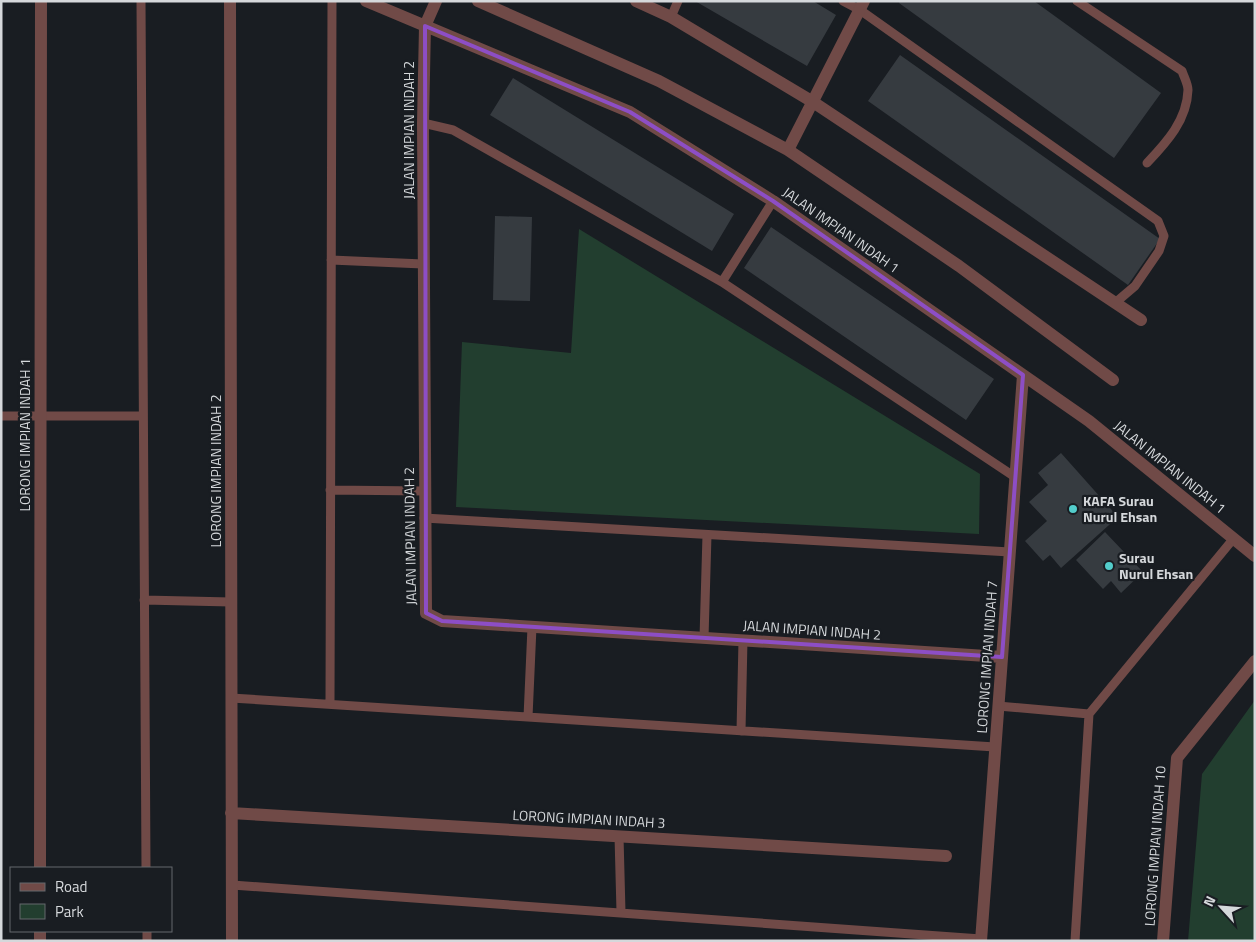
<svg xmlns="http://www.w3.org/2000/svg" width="1256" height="942" font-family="'Titillium Web',sans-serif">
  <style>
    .green { fill: #223e2f }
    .building { fill: #363b40 }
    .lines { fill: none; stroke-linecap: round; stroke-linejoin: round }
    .service { stroke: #704a47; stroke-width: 9 }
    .minor { stroke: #704a47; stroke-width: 12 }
    .marked { fill: none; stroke: #8d4ec5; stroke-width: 4; stroke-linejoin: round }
    .poi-dot { fill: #53cdcb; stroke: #191d22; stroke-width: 2 }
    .labels { text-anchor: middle; stroke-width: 4.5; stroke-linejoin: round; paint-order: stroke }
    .street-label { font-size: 14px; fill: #d5d8db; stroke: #191d22 }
    .poi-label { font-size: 14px; font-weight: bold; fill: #d5d8db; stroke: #191d22; text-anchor: start }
  </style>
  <rect width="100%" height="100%" fill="#191d22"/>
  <path class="green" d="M579 229 980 474 979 534 456 507 462 342 571 353Z
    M1255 700V941H1188L1202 774Z"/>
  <path class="building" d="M695 1H813L836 15 807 66Z
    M900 1H1034L1161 93 1114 158 899 3Z
    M900 55 1160 239 1128 285 868 101Z
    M513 78 734 214 712 251 490 115Z
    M495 216 532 217 530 301 493 300Z
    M771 227 994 379 966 420 744 268Z
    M1061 453 1118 517 1061 568 1050 555 1043 561 1025 541 1047 521 1029 502 1048 485 1038 473Z
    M1105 532 1143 572 1121 593 1111 581 1103 589 1076 560Z"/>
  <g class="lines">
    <path class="service" d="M141 1 146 868
      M843 1 860 10 1158 221 1164 236 1159 251 1135 286 1115 303
      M1077 1 1182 71C1184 77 1188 84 1188 90 1187 120 1167 142 1147 163
      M671 17 678 1
      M423 123 453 130 722 282 1015 477
      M331 260 423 264
      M722 282 773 201
      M1 416H143
      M330 490 424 491
      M424 518 1010 552
      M144 600 231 602
      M704 638 707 535
      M231 698 995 747
      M330 703 332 1
      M998 706 1089 714
      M528 717 532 627
      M741 731 743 640
      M619 836 621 912
      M232 885 981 939
      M147 931V941
      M1075 941 1089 714 1234 538"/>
    <path class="minor" d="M230 1 232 941
      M366 1 630 112 773 201 1089 421 1255 556
      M436 1 425 26 423 123 426 613 442 621 1002 657
      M478 1 659 81 788 150 959 266 1113 380
      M636 1 671 17 813 102 1141 320
      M788 150 864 1
      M231 813 946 856
      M40 868 41 1
      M40 941V931
      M981 941 1023 375
      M1163 941 1177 758 1255 661"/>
  </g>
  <path class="marked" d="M425 26 630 112 773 201 1023 375 1002 657 442 621 426 613Z"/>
  <g class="poi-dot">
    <circle cx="1073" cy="509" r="5"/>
    <circle cx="1109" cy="566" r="5"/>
  </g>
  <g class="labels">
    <g class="street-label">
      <text transform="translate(409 130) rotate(-90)" y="5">JALAN IMPIAN INDAH 2</text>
      <text transform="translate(841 230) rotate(35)" y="5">JALAN IMPIAN INDAH 1</text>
      <text transform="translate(25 435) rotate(-90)" y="5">LORONG IMPIAN INDAH 1</text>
      <text transform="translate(1170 467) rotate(39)" y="5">JALAN IMPIAN INDAH 1</text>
      <text transform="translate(216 471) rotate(-90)" y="5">LORONG IMPIAN INDAH 2</text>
      <text transform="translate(410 536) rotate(-91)" y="5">JALAN IMPIAN INDAH 2</text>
      <text transform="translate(812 630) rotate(4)" y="5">JALAN IMPIAN INDAH 2</text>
      <text transform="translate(987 657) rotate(-86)" y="5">LORONG IMPIAN INDAH 7</text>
      <text transform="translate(589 819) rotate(3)" y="5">LORONG IMPIAN INDAH 3</text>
      <text transform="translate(1155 846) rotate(-86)" y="5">LORONG IMPIAN INDAH 10</text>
    </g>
    <g class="poi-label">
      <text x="1083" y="506">KAFA Surau<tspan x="1083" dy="16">Nurul Ehsan</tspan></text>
      <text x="1119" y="563">Surau<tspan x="1119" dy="16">Nurul Ehsan</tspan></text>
    </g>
  </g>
  <rect width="1256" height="942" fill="none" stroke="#d5d8db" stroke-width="5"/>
  <rect x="10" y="867" width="162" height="65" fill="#191d22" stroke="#64686c"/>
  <rect x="20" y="883" width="25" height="8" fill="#704a47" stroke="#64686c"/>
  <text x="55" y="892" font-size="15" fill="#d5d8db">Road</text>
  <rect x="20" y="904" width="25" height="15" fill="#223e2f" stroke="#64686c"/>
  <text x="55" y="917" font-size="15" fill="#d5d8db">Park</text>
  <g transform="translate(1221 907) rotate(296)" stroke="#191d22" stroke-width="4" paint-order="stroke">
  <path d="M0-4L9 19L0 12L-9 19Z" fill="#d5d8db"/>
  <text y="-8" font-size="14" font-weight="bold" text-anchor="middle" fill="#d5d8db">N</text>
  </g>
</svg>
